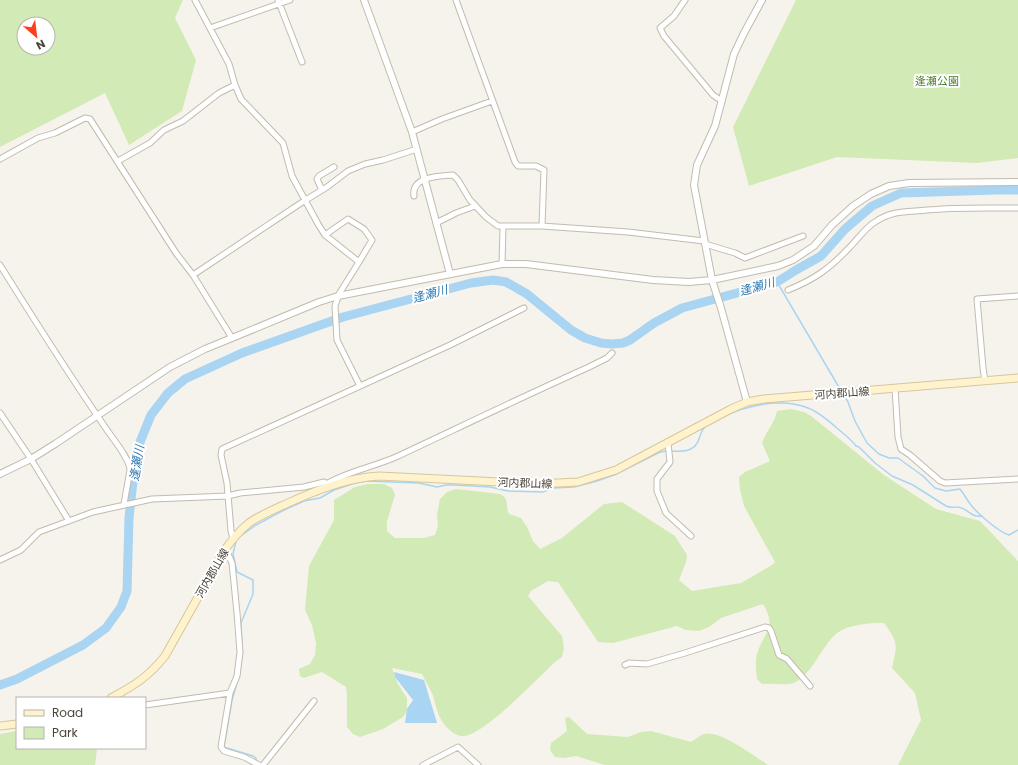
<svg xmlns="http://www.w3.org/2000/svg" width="1018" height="765" font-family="Poppins,'Noto Sans JP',sans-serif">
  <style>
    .green { fill: #d2eab5; fill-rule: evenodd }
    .water { fill: #a9d4f2 }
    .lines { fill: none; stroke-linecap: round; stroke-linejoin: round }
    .stream { stroke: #a9d4f2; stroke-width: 1.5 }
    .river { stroke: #a9d4f2; stroke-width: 9 }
    .minor-casing { stroke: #c2bbae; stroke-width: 7 }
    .tertiary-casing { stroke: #c2bbae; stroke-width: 8 }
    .secondary-casing { stroke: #d6c79b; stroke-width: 9 }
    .minor { stroke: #fff; stroke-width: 5 }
    .tertiary { stroke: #fff; stroke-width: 6 }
    .secondary { stroke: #fff3cd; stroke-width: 7 }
    .labels { text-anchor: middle; stroke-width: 4; stroke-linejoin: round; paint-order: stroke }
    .park-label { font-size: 11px; fill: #4a7f2a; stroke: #fff }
    .street-label { font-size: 11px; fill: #4b4439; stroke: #fff }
    .water-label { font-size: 12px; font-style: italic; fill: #2e7ab2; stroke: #fff }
  </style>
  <rect width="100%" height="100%" fill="#f6f3ec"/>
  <path class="green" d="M0 0H183L175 18 196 60 182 111 129 145 105 93 0 147ZM24 24H48V48H24Z
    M796 0H1018V158L977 163 837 157 749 186 733 127Z
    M791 409 804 412 811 416 884 475 936 509 980 521 1018 561V765H898L921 720 915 693 892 668C897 645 899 643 884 623 870 623 849 624 837 633 821 646 810 680 790 684 784 685 769 683 762 684L757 679C756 670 755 662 757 654 763 633 778 628 763 604L721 618 709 627 699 631 686 630 677 626 613 643 598 642 558 582 548 581 531 591 528 596 562 636 564 648 562 657 555 662C538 678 485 734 464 736 456 737 449 730 444 724 437 715 436 704 432 693 429 687 425 681 422 674L392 668 398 684 407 698V711L403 717 383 729 360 737 353 734 347 727V694L346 687 322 672 304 678 300 676 299 669 310 664 315 655 316 643 312 625 305 610 309 566 334 520V500L355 487 368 484H384L392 488 395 495 387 521V531L395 538H424L435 535 438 526 437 515 440 499 447 492 456 489 500 494C510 499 505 506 509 514L521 518 527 527 533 541 540 549 562 538 604 504 622 502 675 536 687 555 686 562 679 580 692 591 741 583 772 565 775 562 744 506 740 490 739 477 745 472 770 461 762 443C766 431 775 423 777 411Z
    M569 717 587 734 628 737 641 732 651 731 691 742C695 740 700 735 704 734 719 729 756 757 768 765H605L576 756 564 758 555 757 550 750 551 743 567 731 565 718Z
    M17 731V748H92L97 750 95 765H0V734Z"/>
  <path class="water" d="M394 672 424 680 437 723H405L407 709 413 700 395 677Z"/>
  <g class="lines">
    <path class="stream" d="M777 282 840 389
      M843 394 848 402 855 421 867 443 879 454 889 458H898L923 476 935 488 946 491 960 489C964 494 967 500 971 505 978 514 999 532 1009 535L1018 530
      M671 451C682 452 695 452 699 439 701 434 701 430 706 426 733 408 777 396 808 408 819 412 830 422 838 429 844 434 852 440 856 446L859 447 875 463 892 476 913 485 946 506C950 508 954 507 958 507 968 508 970 518 982 516
      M239 537 256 525 282 511 304 501 320 498 334 490 355 483 366 481 391 482 419 483 437 487 446 485H455L490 487 508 491 543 492 552 488 574 487 597 481 614 475 660 452 667 451
      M236 541 233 554 237 572 253 580V594L241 623 242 646
      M240 670 242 656
      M238 679 232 700 224 747 253 756 256 758V762"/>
    <path class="river" d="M0 685 17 679 83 645 106 628 121 607 127 591 129 518 134 472 140 442 151 415 168 393 185 379 242 353 343 317 471 283 493 280 506 282 527 294 571 330 585 338 601 343 612 344 623 343 630 340 654 323 682 308 777 282 796 270 821 256 845 229 872 206 901 193 996 190H1018"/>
    <g class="minor-casing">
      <path id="minor" d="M195 0 229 64 235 85 241 99 283 143 292 176 318 224 325 235 359 262 339 294 335 306 337 340 360 386
        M278 0 302 62
        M456 0 515 162 518 166H536L544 170 542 226
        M685 0 674 16 660 28 664 36 713 95 722 101
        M210 28 290 0
        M412 132 442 119 492 101
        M0 159 38 138 55 133 85 118 90 119 176 253 193 275 232 338
        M118 161 150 143 164 130 183 121 219 93 235 85
        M322 190 317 179 319 176 334 167
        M414 196C411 176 440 176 453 175L458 180 470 200 486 217 498 226H542L628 232 704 241
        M436 223 456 213 475 206
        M325 235 348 219 364 229 372 240 359 262
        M705 244 735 253 745 258 803 236
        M502 264 503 227
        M0 265C35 321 70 376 107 430 113 439 130 459 130 470L124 504
        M193 275 304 201 327 187 348 171 365 164 383 160 417 149
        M788 290C815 279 829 269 849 248 857 240 866 227 875 222 892 210 908 212 927 210 957 207 988 208 1018 208
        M985 381 983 368 977 299 1018 296
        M895 388 898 437 901 449 910 455 940 481 945 483 1018 479
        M0 413 31 459 69 521
        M668 443 670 462 657 479V491L666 513 691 536
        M328 483C349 471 373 467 396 457 460 427 524 396 589 367L607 358 612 353
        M233 538 231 531 227 483 221 455 222 449 450 345 524 308
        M224 551 228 554 232 563 237 613 240 652 237 676 230 693 221 747 224 751 244 757 259 765
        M0 560 21 550 39 532 93 512 152 499 228 496 240 493 304 487 324 482 330 486
        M625 665 629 663 647 664 685 653 765 627 769 628 771 631 779 655 787 659 810 686
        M145 705 230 693
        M263 765 314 701
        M423 765 458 747 478 765"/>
    </g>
    <g class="tertiary-casing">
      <path id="tertiary" d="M364 0 412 132 450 274
        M747 402 721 308 712 280 694 185 697 165 715 126 734 54 744 33 762 0
        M0 474 31 459 55 444 170 367 205 349 232 338 319 302 338 296 502 264H526L653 280 689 282 712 280 778 266 793 260 814 246 832 225 853 206 871 194 889 186 909 183 1018 182"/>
    </g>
    <g class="secondary-casing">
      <path id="secondary" d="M111 698C135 685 148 677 165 656L224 551C231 541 239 531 249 523 260 515 275 509 288 503 317 490 347 478 379 476L538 484 578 482 616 470 731 409 747 402 764 399 1018 378
        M0 726 17 724"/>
    </g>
    <use href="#minor" class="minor"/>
    <use href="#tertiary" class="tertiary"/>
    <use href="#secondary" class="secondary"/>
  </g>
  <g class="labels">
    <g class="park-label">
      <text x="937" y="85">逢瀬公園</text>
    </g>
    <g class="street-label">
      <text transform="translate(842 393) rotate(-4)" y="4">河内郡山線</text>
      <text transform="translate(525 483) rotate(2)" y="4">河内郡山線</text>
      <text transform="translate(212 573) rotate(-60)" y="4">河内郡山線</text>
    </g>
    <g class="water-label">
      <text transform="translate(757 287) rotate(-16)" y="4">逢瀬川</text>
      <text transform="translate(430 294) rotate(-15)" y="4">逢瀬川</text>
      <text transform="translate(137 463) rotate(-81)" y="4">逢瀬川</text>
    </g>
  </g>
  <rect x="16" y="697" width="130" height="52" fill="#ffffff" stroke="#b7b4b0"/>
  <rect x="24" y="710" width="20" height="6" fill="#fff3cd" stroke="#b7b4b0"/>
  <text x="52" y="717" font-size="12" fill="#4b4439">Road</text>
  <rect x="24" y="727" width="20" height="12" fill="#d2eab5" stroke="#b7b4b0"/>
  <text x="52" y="737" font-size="12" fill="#4b4439">Park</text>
  <g transform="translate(36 36) rotate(152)"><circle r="19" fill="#ffffff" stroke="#b7b4b0"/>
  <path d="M0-3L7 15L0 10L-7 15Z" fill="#fc3f1d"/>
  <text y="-6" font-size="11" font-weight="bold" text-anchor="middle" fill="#4b4439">N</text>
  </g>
</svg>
